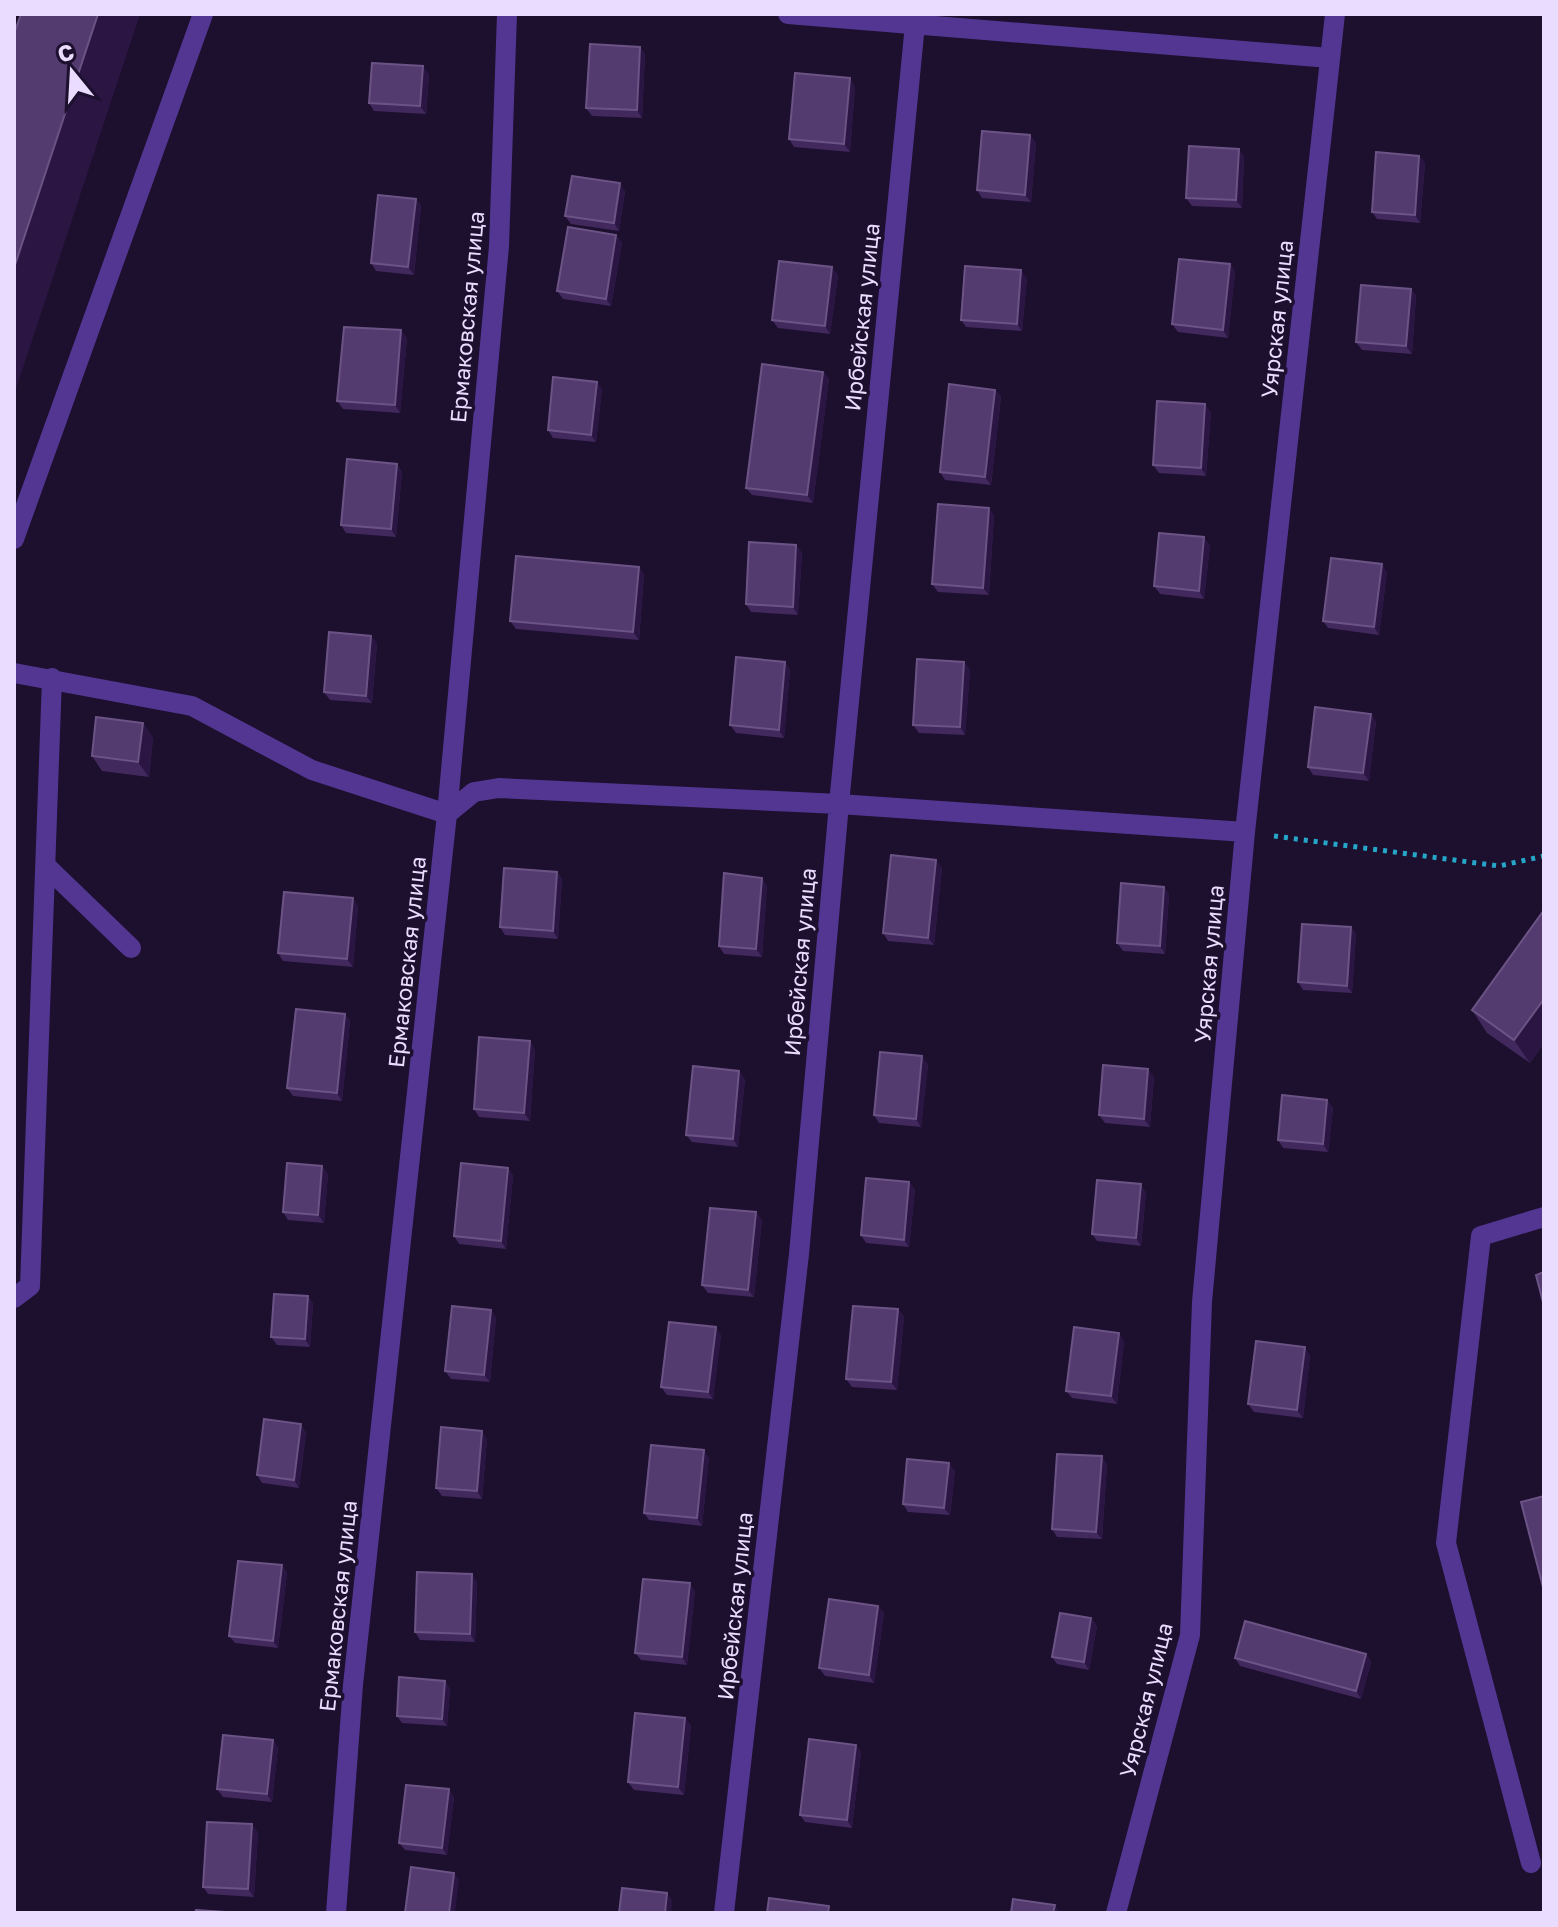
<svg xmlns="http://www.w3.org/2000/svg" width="1558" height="1927" font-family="'Golos Text',sans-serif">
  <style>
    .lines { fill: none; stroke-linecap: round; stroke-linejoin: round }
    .path { stroke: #26a7c9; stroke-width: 5; stroke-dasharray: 4 6; stroke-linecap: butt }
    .service { stroke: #523691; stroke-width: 20 }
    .minor { stroke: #523691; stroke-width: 20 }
    .wall { fill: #41285d }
    .shaded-wall { fill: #2b1643 }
    .building { fill: #533b6f; stroke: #6b5485; stroke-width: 2 }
    .labels { text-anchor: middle; stroke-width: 7; stroke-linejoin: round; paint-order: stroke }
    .street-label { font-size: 22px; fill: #eadcff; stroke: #1d0f2e }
  </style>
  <rect width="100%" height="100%" fill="#1d0f2e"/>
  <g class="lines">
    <path class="path" d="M1274 836 1499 866 1544 856"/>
    <path class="service" d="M14 539 203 14
      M46 866 131 948
      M14 1298 30 1286 52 678
      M1531 1863 1446 1543 1481 1236 1544 1217"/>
    <path class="minor" d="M788 14 1330 58
      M14 673 192 706 312 770 447 814 474 792 499 788 839 804 1245 832
      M336 1913 353 1685 447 814 499 246 507 14
      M724 1913 799 1254 839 804 916 14
      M1116 1913 1190 1635 1202 1302 1245 832 1335 14"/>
  </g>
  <path class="wall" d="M640 47 645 54 642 118 592 116 586 108Z
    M429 74 426 114 374 111 369 103Z
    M855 86 850 152 794 147 789 139Z
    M1030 135 1036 143 1031 202 982 198 977 190Z
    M1244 156 1242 208 1192 206 1186 198Z
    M1419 156 1425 163 1420 223 1377 219 1372 212Z
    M625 191 619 231 571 224 565 216Z
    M416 199 421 206 414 275 376 271 371 263Z
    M616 235 622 243 611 306 563 299 557 291Z
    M1230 264 1235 272 1228 338 1178 332 1172 324Z
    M838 275 830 334 778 328 772 320Z
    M1027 278 1022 331 966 327 961 320Z
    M1411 289 1416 296 1412 354 1362 350 1356 342Z
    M407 338 400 413 343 409 337 401Z
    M823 372 829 379 813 503 752 495 746 488Z
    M602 389 596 442 553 438 548 430Z
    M995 390 1001 397 991 485 945 480 940 472Z
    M1211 412 1206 476 1159 473 1153 465Z
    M397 464 402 472 396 537 346 533 341 525Z
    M994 515 989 595 938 592 932 584Z
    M796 545 802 553 798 615 751 612 746 604Z
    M1210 545 1204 599 1160 594 1154 586Z
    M639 567 644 575 639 640 516 629 510 621Z
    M1387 572 1379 635 1328 628 1323 621Z
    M377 643 372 703 330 700 324 692Z
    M785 662 790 670 784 738 736 733 730 725Z
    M964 662 970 670 965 735 919 733 913 725Z
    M1371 714 1376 722 1369 781 1313 775 1308 767Z
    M143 723 153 738 149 777 102 771 92 756Z
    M942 868 934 945 888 941 883 933Z
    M557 872 562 879 558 939 505 935 500 927Z
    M767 885 762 957 724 954 719 946Z
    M1169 894 1165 954 1123 951 1117 943Z
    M358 906 353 967 283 961 278 953Z
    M1544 910V1043L1530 1063 1487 1033 1472 1010Z
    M1351 927 1356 934 1352 993 1303 990 1298 982Z
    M345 1014 350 1021 342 1101 293 1096 287 1088Z
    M535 1049 530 1121 479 1117 474 1109Z
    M928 1064 921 1127 879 1123 874 1115Z
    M1154 1077 1150 1127 1105 1123 1099 1115Z
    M745 1079 738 1147 692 1142 686 1135Z
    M1327 1100 1333 1108 1328 1152 1283 1148 1278 1140Z
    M322 1166 328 1174 324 1223 288 1220 283 1212Z
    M508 1168 513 1176 506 1249 459 1244 454 1236Z
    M909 1182 915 1190 909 1247 866 1243 861 1235Z
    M1146 1192 1141 1246 1097 1241 1092 1234Z
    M762 1220 754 1297 708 1293 702 1285Z
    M308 1296 313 1304 310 1347 277 1345 271 1337Z
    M898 1309 904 1317 897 1390 852 1387 846 1379Z
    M496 1317 490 1382 451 1379 445 1371Z
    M721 1335 713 1399 667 1395 661 1387Z
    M1124 1341 1117 1404 1072 1398 1066 1391Z
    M1310 1355 1303 1418 1254 1412 1248 1404Z
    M306 1432 299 1488 262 1483 257 1475Z
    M487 1439 482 1499 442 1496 436 1488Z
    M709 1458 702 1526 649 1520 644 1513Z
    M1107 1464 1102 1539 1057 1537 1052 1529Z
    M955 1471 950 1515 908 1512 903 1504Z
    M282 1565 287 1573 278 1648 235 1643 229 1636Z
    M477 1582 475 1642 420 1640 415 1632Z
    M695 1591 687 1665 641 1660 635 1653Z
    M878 1606 884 1613 874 1683 825 1676 819 1668Z
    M1091 1618 1097 1626 1089 1670 1057 1664 1052 1657Z
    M1366 1654 1371 1662 1361 1699 1240 1666 1235 1658Z
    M445 1681 450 1689 447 1726 402 1723 397 1716Z
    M691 1725 684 1795 634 1790 628 1782Z
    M856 1745 861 1752 852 1828 805 1822 800 1815Z
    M278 1747 272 1802 223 1797 217 1789Z
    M454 1797 447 1855 405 1850 399 1843Z
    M258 1832 254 1897 208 1894 203 1887Z"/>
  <path class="shaded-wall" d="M98 14H140L14 395V268Z
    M640 47 645 54 642 118 637 110Z
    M423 66 429 74 426 114 420 106Z
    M850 78 855 86 850 152 844 144Z
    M1030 135 1036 143 1031 202 1025 195Z
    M1239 149 1244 156 1242 208 1236 200Z
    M1419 156 1425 163 1420 223 1415 215Z
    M620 183 625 191 619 231 614 223Z
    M416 199 421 206 414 275 408 267Z
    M616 235 622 243 611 306 606 299Z
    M1230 264 1235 272 1228 338 1223 330Z
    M832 267 838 275 830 334 825 326Z
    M1021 270 1027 278 1022 331 1017 324Z
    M1411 289 1416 296 1412 354 1406 346Z
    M401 330 407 338 400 413 395 405Z
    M823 372 829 379 813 503 807 495Z
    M597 382 602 389 596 442 591 435Z
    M995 390 1001 397 991 485 985 477Z
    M1205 404 1211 412 1206 476 1201 468Z
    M397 464 402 472 396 537 391 529Z
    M989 508 994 515 989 595 983 588Z
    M1204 537 1210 545 1204 599 1199 591Z
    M796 545 802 553 798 615 793 607Z
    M1382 564 1387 572 1379 635 1374 627Z
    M639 567 644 575 639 640 633 632Z
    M371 636 377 643 372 703 366 696Z
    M785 662 790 670 784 738 779 730Z
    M964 662 970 670 965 735 960 727Z
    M1371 714 1376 722 1369 781 1363 773Z
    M143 723 153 738 149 777 138 762Z
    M936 860 942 868 934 945 928 938Z
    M557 872 562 879 558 939 553 931Z
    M762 878 767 885 762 957 756 949Z
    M1164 887 1169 894 1165 954 1160 946Z
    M353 898 358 906 353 967 347 959Z
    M1351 927 1356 934 1352 993 1347 986Z
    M1544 999V1043L1530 1063 1514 1040Z
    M345 1014 350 1021 342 1101 337 1093Z
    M530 1041 535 1049 530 1121 524 1113Z
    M922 1056 928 1064 921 1127 916 1119Z
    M1148 1069 1154 1077 1150 1127 1144 1119Z
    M739 1071 745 1079 738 1147 733 1139Z
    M1327 1100 1333 1108 1328 1152 1323 1144Z
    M322 1166 328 1174 324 1223 318 1215Z
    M508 1168 513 1176 506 1249 501 1241Z
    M909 1182 915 1190 909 1247 904 1240Z
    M1141 1184 1146 1192 1141 1246 1136 1238Z
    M756 1212 762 1220 754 1297 748 1290Z
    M308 1296 313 1304 310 1347 305 1339Z
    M898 1309 904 1317 897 1390 891 1382Z
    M491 1310 496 1317 490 1382 484 1375Z
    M716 1327 721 1335 713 1399 708 1392Z
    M1119 1333 1124 1341 1117 1404 1111 1396Z
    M1305 1347 1310 1355 1303 1418 1297 1410Z
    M301 1424 306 1432 299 1488 294 1480Z
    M482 1431 487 1439 482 1499 477 1491Z
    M704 1450 709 1458 702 1526 697 1518Z
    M1102 1456 1107 1464 1102 1539 1096 1532Z
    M949 1463 955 1471 950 1515 944 1508Z
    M282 1565 287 1573 278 1648 273 1641Z
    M472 1574 477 1582 475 1642 470 1634Z
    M690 1583 695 1591 687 1665 682 1657Z
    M878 1606 884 1613 874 1683 869 1675Z
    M1091 1618 1097 1626 1089 1670 1084 1662Z
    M1366 1654 1371 1662 1361 1699 1356 1691Z
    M445 1681 450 1689 447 1726 442 1719Z
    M685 1718 691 1725 684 1795 678 1787Z
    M273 1740 278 1747 272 1802 267 1794Z
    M856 1745 861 1752 852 1828 847 1820Z
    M449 1789 454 1797 447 1855 442 1848Z
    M252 1824 258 1832 254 1897 248 1889Z
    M454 1873 459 1880 455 1913H449Z
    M667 1893 672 1900 671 1913H665Z
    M1055 1905 1060 1913H1053Z"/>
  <path class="building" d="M21 14H98L14 268V34Z
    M590 44 640 47 637 110 586 108Z
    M372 63 423 66 420 106 369 103Z
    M795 73 850 78 844 144 789 139Z
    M982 131 1030 135 1025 195 977 190Z
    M1189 146 1239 149 1236 200 1186 198Z
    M1376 152 1419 156 1415 215 1372 212Z
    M572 176 620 183 614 223 565 216Z
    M378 195 416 199 408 267 371 263Z
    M568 227 616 235 606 299 557 291Z
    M1179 259 1230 264 1223 330 1172 324Z
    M779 261 832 267 825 326 772 320Z
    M965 266 1021 270 1017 324 961 320Z
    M1361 285 1411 289 1406 346 1356 342Z
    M344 327 401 330 395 405 337 401Z
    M762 364 823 372 807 495 746 488Z
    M553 377 597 382 591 435 548 430Z
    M949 384 995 390 985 477 940 472Z
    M1157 401 1205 404 1201 468 1153 465Z
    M347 459 397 464 391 529 341 525Z
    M938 504 989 508 983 588 932 584Z
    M1159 533 1204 537 1199 591 1154 586Z
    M749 542 796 545 793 607 746 604Z
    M516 556 639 567 633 632 510 621Z
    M1331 558 1382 564 1374 627 1323 621Z
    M329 632 371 636 366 696 324 692Z
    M736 657 785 662 779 730 730 725Z
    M917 659 964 662 960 727 913 725Z
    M1315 707 1371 714 1363 773 1308 767Z
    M96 717 143 723 138 762 92 756Z
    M891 855 936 860 928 938 883 933Z
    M504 868 557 872 553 931 500 927Z
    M724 873 762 878 756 949 719 946Z
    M1121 883 1164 887 1160 946 1117 943Z
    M284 892 353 898 347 959 278 953Z
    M1544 910V999L1514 1040 1472 1010Z
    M1302 924 1351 927 1347 986 1298 982Z
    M296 1009 345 1014 337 1093 287 1088Z
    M479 1037 530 1041 524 1113 474 1109Z
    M880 1052 922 1056 916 1119 874 1115Z
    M1103 1065 1148 1069 1144 1119 1099 1115Z
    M693 1066 739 1071 733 1139 686 1135Z
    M1282 1095 1327 1100 1323 1144 1278 1140Z
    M287 1163 322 1166 318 1215 283 1212Z
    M461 1163 508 1168 501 1241 454 1236Z
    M866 1178 909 1182 904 1240 861 1235Z
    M1097 1180 1141 1184 1136 1238 1092 1234Z
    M710 1208 756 1212 748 1290 702 1285Z
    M1544 1272V1306L1536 1275Z
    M274 1294 308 1296 305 1339 271 1337Z
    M452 1306 491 1310 484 1375 445 1371Z
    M853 1306 898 1309 891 1382 846 1379Z
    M669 1322 716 1327 708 1392 661 1387Z
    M1074 1327 1119 1333 1111 1396 1066 1391Z
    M1256 1341 1305 1347 1297 1410 1248 1404Z
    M264 1419 301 1424 294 1480 257 1475Z
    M441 1427 482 1431 477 1491 436 1488Z
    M651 1445 704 1450 697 1518 644 1513Z
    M1057 1454 1102 1456 1096 1532 1052 1529Z
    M907 1459 949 1463 944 1508 903 1504Z
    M1544 1496V1591L1521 1502Z
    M238 1561 282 1565 273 1641 229 1636Z
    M417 1572 472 1574 470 1634 415 1632Z
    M643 1579 690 1583 682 1657 635 1653Z
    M829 1599 878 1606 869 1675 819 1668Z
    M1060 1613 1091 1618 1084 1662 1052 1657Z
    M1245 1621 1366 1654 1356 1691 1235 1658Z
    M399 1677 445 1681 442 1719 397 1716Z
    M635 1713 685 1718 678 1787 628 1782Z
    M223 1735 273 1740 267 1794 217 1789Z
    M809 1739 856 1745 847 1820 800 1815Z
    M406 1785 449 1789 442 1848 399 1843Z
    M207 1822 252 1824 248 1889 203 1887Z
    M411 1867 454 1873 449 1913H405Z
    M622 1888 667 1893 665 1913H619Z
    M769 1898 829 1906 828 1913H767Z
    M1013 1899 1055 1905 1053 1913H1011Z
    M196 1910 241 1913H195Z"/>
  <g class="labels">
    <g class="street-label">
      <text transform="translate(467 317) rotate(-85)" y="8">Ермаковская улица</text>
      <text transform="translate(862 317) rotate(-84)" y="8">Ирбейская улица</text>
      <text transform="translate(1277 319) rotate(-84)" y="8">Уярская улица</text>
      <text transform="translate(407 962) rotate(-84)" y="8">Ермаковская улица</text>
      <text transform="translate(800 962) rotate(-85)" y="8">Ирбейская улица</text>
      <text transform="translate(1209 964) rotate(-85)" y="8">Уярская улица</text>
      <text transform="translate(338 1606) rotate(-84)" y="8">Ермаковская улица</text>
      <text transform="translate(735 1606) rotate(-84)" y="8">Ирбейская улица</text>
      <text transform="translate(1146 1700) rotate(-76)" y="8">Уярская улица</text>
    </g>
  </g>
  <rect width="1558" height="1927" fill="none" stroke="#eadcff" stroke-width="32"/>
  <g transform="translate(72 72) rotate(342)" stroke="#1d0f2e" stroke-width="6" paint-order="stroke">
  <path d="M0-6L14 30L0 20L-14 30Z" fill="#eadcff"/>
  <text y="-12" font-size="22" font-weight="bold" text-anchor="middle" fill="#eadcff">С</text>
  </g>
</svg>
